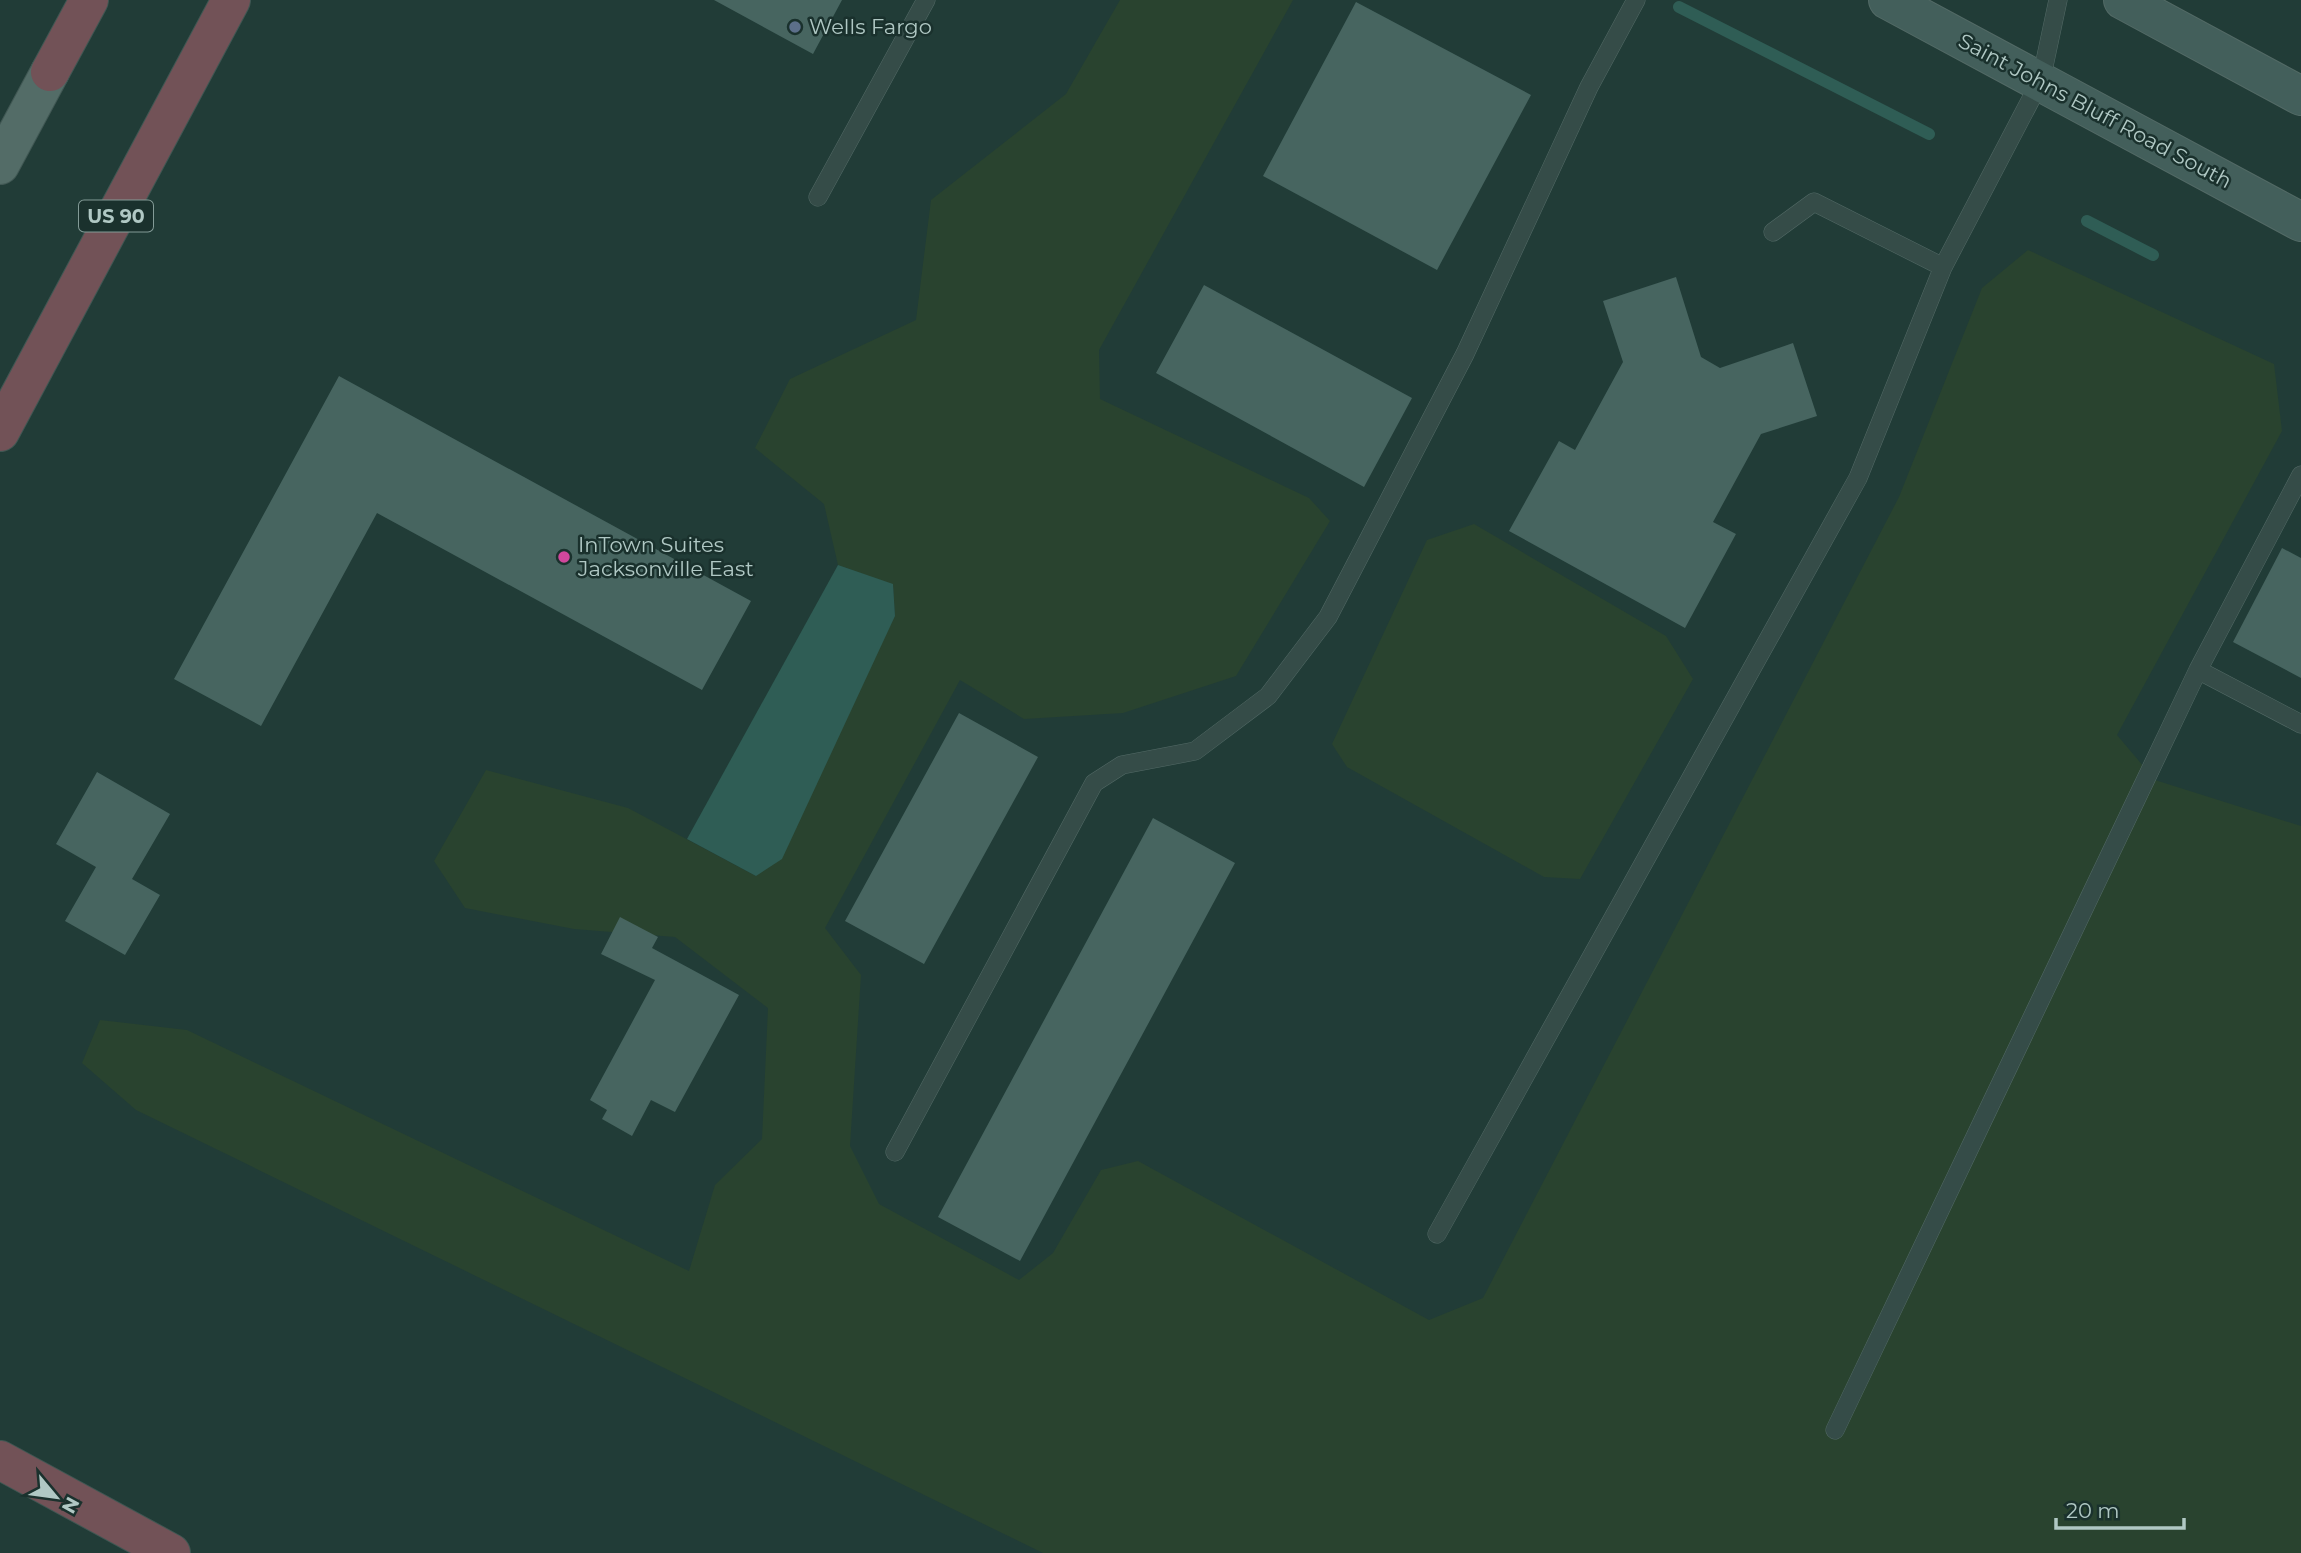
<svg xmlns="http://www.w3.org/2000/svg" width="2301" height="1553" font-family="Montserrat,sans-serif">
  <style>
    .green { fill: #29432f }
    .water { fill: #2f5d55 }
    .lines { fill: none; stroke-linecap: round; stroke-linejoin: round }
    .stream { stroke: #2f5d55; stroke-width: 12 }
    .building { fill: #476560 }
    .lane-casing { stroke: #536a66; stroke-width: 19 }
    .secondary-casing { stroke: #536a66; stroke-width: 40 }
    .primary-casing { stroke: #415854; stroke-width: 40 }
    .highway-casing { stroke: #405753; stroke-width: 40 }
    .lane { stroke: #354c48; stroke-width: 18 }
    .secondary { stroke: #435f5b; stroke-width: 38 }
    .primary { stroke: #536c67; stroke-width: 38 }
    .highway { stroke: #725257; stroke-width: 38 }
    .service-dot { fill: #5c6f8a; stroke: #1a312d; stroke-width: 2.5 }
    .hotel-dot { fill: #d1479c; stroke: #1a312d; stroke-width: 2.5 }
    .labels { text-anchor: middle; stroke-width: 5; stroke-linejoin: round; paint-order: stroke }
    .shield { fill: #1a312d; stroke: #839b97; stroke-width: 2 }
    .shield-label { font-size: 19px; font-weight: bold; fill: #b0c8c4 }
    .poi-label { font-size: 21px; fill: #b0c8c4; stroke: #1a312d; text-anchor: start }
    .street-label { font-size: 21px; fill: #b0c8c4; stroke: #1a312d }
  </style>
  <rect width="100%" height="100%" fill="#213c37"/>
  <path class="green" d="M1120 0H1293L1099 350 1100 399 1309 498 1330 521 1236 676 1123 713 1024 719 960 680 825 928 861 975 850 1146 879 1204 1019 1280 1053 1253 1101 1170 1138 1161 1429 1320 1483 1298 1899 497 1982 288 2028 250 2274 364 2282 431 2117 735 2155 780 2301 826V1553H1043L136 1110 82 1063 100 1020 187 1030 689 1271 715 1185 762 1139 768 1008 675 937 574 929 465 908 434 861 486 770 628 808 756 876 895 616 893 585 838 565 824 504 755 448 790 379 916 320 931 200 1066 94Z
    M1474 524 1666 636 1693 679 1580 879 1544 877 1347 767 1332 744 1427 540Z"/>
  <path class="water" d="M838 565 893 584 895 616 782 859 756 876 687 839Z"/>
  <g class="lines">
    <path class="stream" d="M1679 7 1929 134
      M2087 221 2153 255"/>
  </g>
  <path class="building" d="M714 0H842L813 54Z
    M1356 2 1531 95 1437 270 1263 176Z
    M1676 277 1701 357 1720 368 1793 343 1817 416 1761 434 1713 522 1736 534 1685 628 1509 531 1559 441 1575 450 1623 362 1603 301Z
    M1204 285 1412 398 1364 487 1156 373Z
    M339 376 751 601 702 690 377 513 261 726 174 679Z
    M2282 548 2301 558V678L2233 642Z
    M959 713 1038 757 924 964 845 921Z
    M97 772 170 814 132 879 160 895 125 955 65 921 96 867 56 844Z
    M1153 818 1235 863 1020 1261 938 1217Z
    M620 917 658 937 652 948 739 995 675 1112 651 1100 632 1136 602 1119 607 1110 590 1100 655 980 601 954Z"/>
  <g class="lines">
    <g class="lane-casing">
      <path id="lane" d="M818 197 926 0
        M1773 232 1814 202 1943 267
        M2301 475 2198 670 2301 724
        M895 1152 1094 783 1122 765 1195 751 1268 696 1328 617 1465 354 1589 87 1636 0
        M1437 1234 1858 478 1943 267 2041 80 2058 0
        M1835 1430 2198 670"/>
    </g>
    <g class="secondary-casing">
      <path id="secondary" d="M1888 0 2301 222
        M2123 0 2301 96"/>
    </g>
    <g class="primary-casing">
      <path id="primary" d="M0 165 50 72"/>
    </g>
    <g class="highway-casing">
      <path id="highway" d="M50 72 89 0
        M0 432 231 0
        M0 1460 171 1553"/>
    </g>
    <use href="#lane" class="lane"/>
    <use href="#secondary" class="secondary"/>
    <use href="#primary" class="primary"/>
    <use href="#highway" class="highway"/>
  </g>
  <circle class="service-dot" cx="795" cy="27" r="7"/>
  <circle class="hotel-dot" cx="564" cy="557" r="7"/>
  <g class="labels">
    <rect class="shield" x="79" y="200.5" width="74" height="31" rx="5"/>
    <g class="shield-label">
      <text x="116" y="223">US 90</text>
    </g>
    <g class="poi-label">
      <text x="809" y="34">Wells Fargo</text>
      <text x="578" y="552">InTown Suites<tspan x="578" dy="24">Jacksonville East</tspan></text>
    </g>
    <g class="street-label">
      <text transform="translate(2095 111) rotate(28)" y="7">Saint Johns Bluff Road South</text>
    </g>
  </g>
  <g transform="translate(56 1497) rotate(119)" stroke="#1a312d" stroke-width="5" paint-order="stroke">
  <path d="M0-5L12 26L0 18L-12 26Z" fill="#b0c8c4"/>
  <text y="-10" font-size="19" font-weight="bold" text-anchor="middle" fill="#b0c8c4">N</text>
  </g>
  <path d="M2056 1518v10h128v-10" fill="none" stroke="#b0c8c4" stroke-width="3.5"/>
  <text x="2066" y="1518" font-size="21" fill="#b0c8c4" stroke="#1a312d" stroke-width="5" paint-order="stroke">20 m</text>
</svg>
